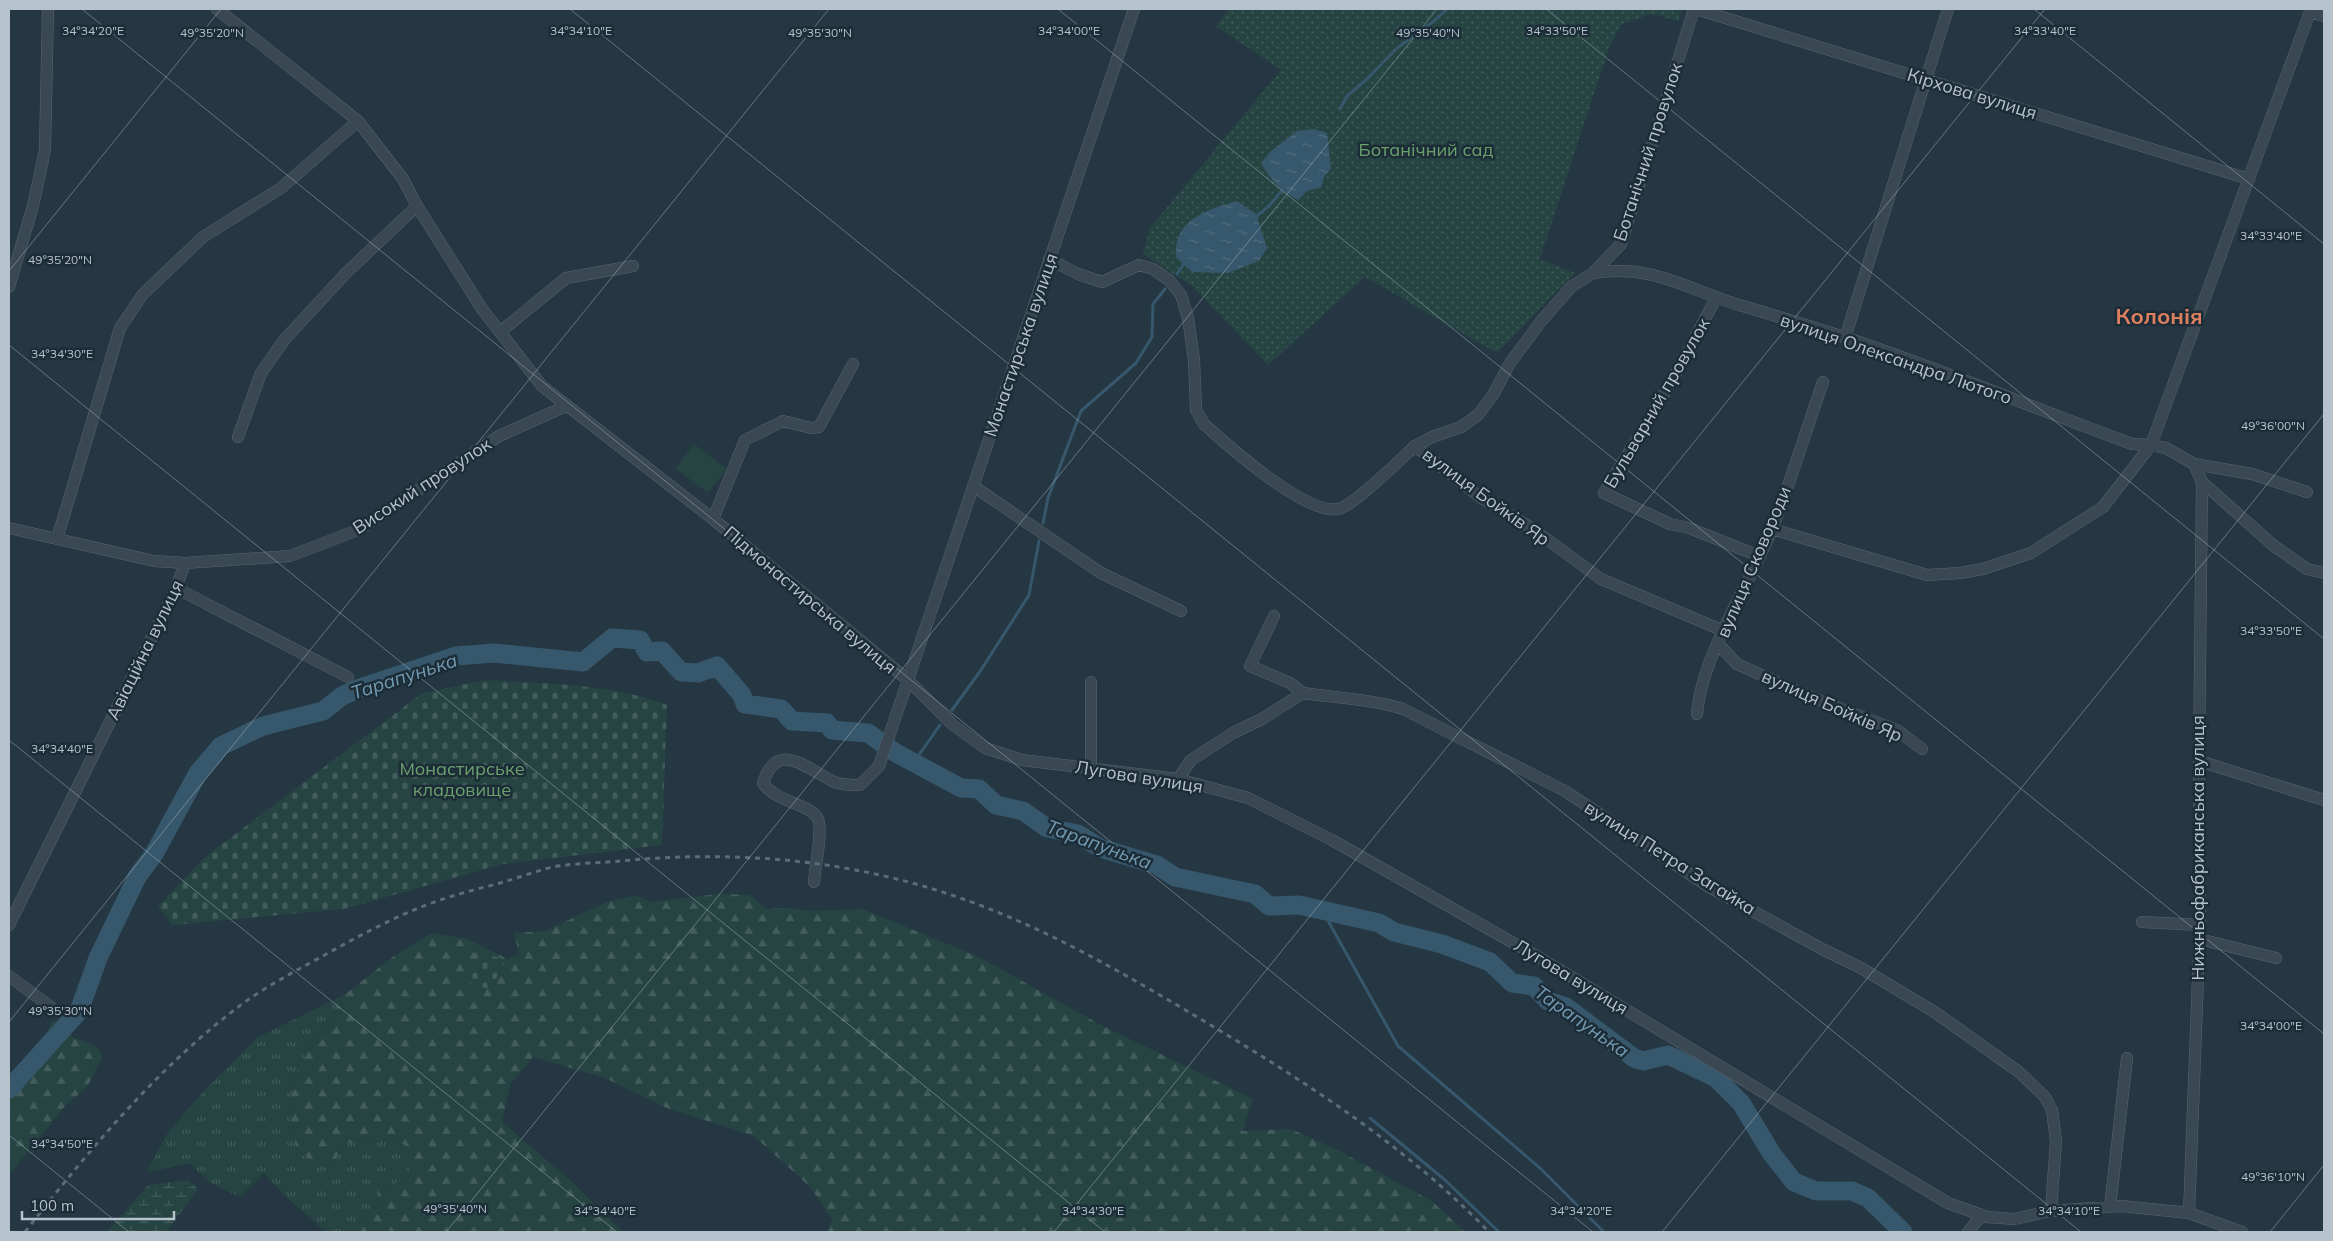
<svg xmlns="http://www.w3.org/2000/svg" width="2333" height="1241" font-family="Mulish,sans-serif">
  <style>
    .grass { fill: url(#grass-tufts) }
    .forest { fill: url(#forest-firs) }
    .wetland { fill: url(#wetland-marsh) }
    .cemetery { fill: url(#cemetery-stones) }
    .garden { fill: url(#garden-dots) }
    .pitch { fill: #264442 }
    .water { fill: url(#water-ripples) }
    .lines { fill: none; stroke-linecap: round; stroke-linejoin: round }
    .stream { stroke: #37576c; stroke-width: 3 }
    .river { stroke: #37576c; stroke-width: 19 }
    .minor-casing { stroke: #576670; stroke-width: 12 }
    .minor { stroke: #394853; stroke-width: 11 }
    .rail { stroke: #5a6d7a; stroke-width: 3; stroke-dasharray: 5 5; stroke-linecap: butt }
    .ticks { fill: none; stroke: #b6c3cd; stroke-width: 1; stroke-opacity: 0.45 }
    .labels { text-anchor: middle; stroke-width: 5; stroke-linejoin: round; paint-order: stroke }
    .street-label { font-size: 18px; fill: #b6c3cd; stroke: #1d2d38 }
    .park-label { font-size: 18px; fill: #6ba06d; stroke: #1d2d38 }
    .water-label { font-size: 19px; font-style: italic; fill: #739ab2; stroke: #1d2d38 }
    .district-label { font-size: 22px; font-weight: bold; fill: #de7f5f; stroke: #1d2d38 }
    .ticks-label { font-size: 12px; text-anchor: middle; fill: #b6c3cd; stroke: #1d2d38; stroke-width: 5; stroke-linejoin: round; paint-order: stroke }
  </style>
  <defs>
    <pattern id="grass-tufts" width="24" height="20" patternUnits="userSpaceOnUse" patternTransform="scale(1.25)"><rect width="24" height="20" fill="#264442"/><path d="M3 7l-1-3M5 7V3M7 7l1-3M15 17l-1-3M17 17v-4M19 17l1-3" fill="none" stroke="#435d5c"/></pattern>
    <pattern id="forest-firs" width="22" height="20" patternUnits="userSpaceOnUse" patternTransform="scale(1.25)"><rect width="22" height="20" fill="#264442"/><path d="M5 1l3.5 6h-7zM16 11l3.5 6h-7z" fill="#435d5c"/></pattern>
    <pattern id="wetland-marsh" width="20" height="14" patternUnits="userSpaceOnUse" patternTransform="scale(1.25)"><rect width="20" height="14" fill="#264442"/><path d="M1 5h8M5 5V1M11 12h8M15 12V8" fill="none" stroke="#435d5c"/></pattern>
    <pattern id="cemetery-stones" width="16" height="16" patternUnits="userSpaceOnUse" patternTransform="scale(1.25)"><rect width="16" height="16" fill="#264442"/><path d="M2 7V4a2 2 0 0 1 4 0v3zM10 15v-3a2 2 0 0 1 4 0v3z" fill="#435d5c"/></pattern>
    <pattern id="garden-dots" width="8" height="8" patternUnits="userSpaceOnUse" patternTransform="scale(1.25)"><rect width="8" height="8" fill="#264442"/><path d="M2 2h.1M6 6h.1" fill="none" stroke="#435d5c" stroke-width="1.8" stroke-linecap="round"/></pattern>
    <pattern id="water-ripples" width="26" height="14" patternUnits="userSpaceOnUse" patternTransform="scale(1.25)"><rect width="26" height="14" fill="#37576c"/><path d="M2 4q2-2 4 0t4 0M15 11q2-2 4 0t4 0" fill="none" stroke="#526e80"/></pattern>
  </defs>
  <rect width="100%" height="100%" fill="#243743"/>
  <path class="grass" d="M344 995 324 1031 300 1062 289 1104 297 1153 317 1162 335 1160 345 1144 371 1140H397L411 1150V1169L399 1182 377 1188 382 1203 345 1229 344 1232H326L284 1195 264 1173 240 1197 211 1183 189 1163 146 1173 167 1134 203 1092 258 1037Z"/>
  <path class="forest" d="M718 894 751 895 765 909 786 908 812 911 863 909 981 958 1101 1025 1253 1099 1242 1131 1291 1129 1336 1149 1432 1201 1465 1232H827L832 1219 809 1186 754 1136 667 1108 605 1078 533 1057 510 1085 502 1122 569 1179 623 1232H344V1229L382 1203 377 1188 399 1182 411 1169V1150L397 1140H371L345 1144 335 1160 317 1162 297 1153 289 1104 300 1062 324 1031 344 995 394 956 432 933 468 939 507 959 519 955 514 933 545 931 607 902 637 895 650 902Z
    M57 1020 74 1038 92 1044 101 1052 102 1058 87 1087 66 1105 9 1175V1074C26 1057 44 1045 51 1022Z"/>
  <path class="wetland" d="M188 1180 198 1189 166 1232H107L148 1185Z"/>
  <path class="cemetery" d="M484 680C546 684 609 683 667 705L662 845 503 864 344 909 172 925 158 906 205 857 421 694Z
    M476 952 501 958 504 964 491 987 488 989 467 982Z"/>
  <path class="garden" d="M1229 9H1682L1678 21 1651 14 1622 24 1610 45 1540 259 1575 273 1497 353 1365 277 1268 365 1192 286 1143 254 1150 228 1281 70 1216 26Z"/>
  <path class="pitch" d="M694 444 727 469 708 493 675 468Z"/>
  <path class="water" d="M1314 129 1327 133 1331 168 1324 177 1321 187 1307 191 1298 200C1280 191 1271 180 1261 163L1271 151 1297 131Z
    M1237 201 1256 214 1267 248 1259 261 1228 273 1192 272 1176 257C1173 219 1207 210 1237 201Z"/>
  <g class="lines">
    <path class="stream" d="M1340 109 1347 96 1366 80 1396 49 1434 21 1447 9
      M1254 218 1269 206 1283 189
      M1177 274 1186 261
      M1043 523 1048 498 1081 411 1136 363 1152 337 1153 304 1165 289
      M952 710 981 670 1029 595 1039 541
      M914 762 940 725
      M1322 910 1398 1046 1541 1169 1604 1232
      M1370 1118 1445 1180 1499 1232"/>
    <path class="river" d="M9 1089 79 1011 98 958 137 877 154 854 198 773 221 746 263 726 323 711 342 696 360 688 456 656 494 653 583 662 612 638 640 640 647 652 662 651 681 672 698 673 717 666 742 695 745 704 781 709 792 721 827 723 832 730 868 733 896 753 961 788 979 789 996 805 1023 811 1047 828 1078 834 1100 848 1157 865 1175 877 1255 894 1269 906 1299 905 1379 923 1394 932 1442 944 1490 962 1512 983 1534 986 1548 1001 1566 1007 1634 1058 1643 1061 1668 1055 1716 1078 1741 1103 1772 1154 1794 1182 1816 1191H1852L1868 1198 1903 1232"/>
    <g class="minor-casing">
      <path id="minor" d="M217 9 358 121 403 179 417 206 482 309 542 386 713 519 908 680 952 724 985 748 1022 760 1178 779 1248 798 1332 840 1533 954 1948 1203 1987 1217 2014 1219 2051 1211 2122 1206 2189 1213 2242 1232
        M1696 9 2249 179
        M2310 12 2324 16
        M1049 259 1078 274 1102 282 1139 265 1153 269 1169 280 1181 295 1188 318 1194 360 1196 410 1204 424C1228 446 1306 515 1338 509 1352 507 1402 458 1415 446L1480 497 1533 529 1601 579 1724 631
        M1593 273C1653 264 1684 288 1739 305 1774 315 1809 326 1844 337 1941 369 2036 409 2132 444L2151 445 2166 448 2194 464 2202 482 2274 546 2307 569 2324 573
        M9 287 33 206 45 150 48 9
        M1716 298 1672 381 1604 493 1670 524 1689 528 1759 556
        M500 332 566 278 633 266
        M1845 338 1948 9
        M238 437 261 373 285 339 346 273 417 206
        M1415 446 1432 437 1461 427 1478 415 1493 395 1510 363 1542 320 1571 287 1593 273 1621 244 1694 9
        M2194 464 2252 474 2307 492
        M973 486 1101 573 1181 611
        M713 519 745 440 783 421 811 428 819 427 853 364
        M9 528 154 561 185 563 290 556 358 530 499 436 566 406
        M1772 529 1927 575 1960 573 1983 569 2031 553 2103 507 2151 445 2311 9
        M57 539 120 328 143 294 203 237 281 188 358 121
        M176 588 348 677
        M1274 616 1250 666 1290 683 1303 693
        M1719 645 1737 664 1808 696 1897 730 1922 749
        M1697 714C1702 654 1749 586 1772 529 1791 481 1806 431 1823 382
        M2199 761 2324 800
        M1091 769V682
        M1178 779 1191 760 1233 733 1262 719 1303 693C1336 698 1371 699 1403 709L1565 791 1709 887 1824 950 1861 968 1936 1013 2019 1072 2045 1097 2052 1110 2056 1141 2051 1211
        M814 882C815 867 823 832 818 819 811 804 775 802 763 783 778 737 809 771 837 783 844 785 853 785 860 785L879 766 1134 9
        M2142 922 2200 925
        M9 925 175 591 185 563
        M2199 939 2276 958
        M9 976 51 1007
        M2110 1207 2127 1058
        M2189 1213 2200 925 2199 761 2202 482
        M1968 1232 1982 1215"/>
    </g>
    <use href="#minor" class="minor"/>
    <path class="rail" d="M25 1232C90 1149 157 1068 242 1004 267 986 295 971 323 956 362 934 403 912 446 898 465 892 485 887 504 882 520 877 536 871 553 867 575 863 599 863 621 861 744 849 866 861 982 906 1053 933 1121 972 1187 1011 1295 1075 1401 1141 1489 1232"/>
  </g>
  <path class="ticks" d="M82 9 1593 1232M570 9 2081 1232M1058 9 2324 1034M1546 9 2324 639M2034 9 2324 244M9 271 221 9M9 345 1105 1232M9 740 617 1232M9 1022 829 9M9 1135 129 1232M446 1232 1437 9M1054 1232 2045 9M1662 1232 2324 414M2270 1232 2324 1165"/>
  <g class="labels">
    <g class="street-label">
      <text transform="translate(1972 94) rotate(17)" y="6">Кірхова вулиця</text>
      <text transform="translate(1648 152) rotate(-72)" y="6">Ботанічний провулок</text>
      <text transform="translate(1021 345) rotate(-71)" y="6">Монастирська вулиця</text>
      <text transform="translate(1896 359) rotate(19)" y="6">вулиця Олександра Лютого</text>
      <text transform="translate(1657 403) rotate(-60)" y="6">Бульварний провулок</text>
      <text transform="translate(422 486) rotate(-33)" y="6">Високий провулок</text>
      <text transform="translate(1486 497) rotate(36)" y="6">вулиця Бойків Яр</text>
      <text transform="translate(1754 562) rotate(-67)" y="6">вулиця Сковороди</text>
      <text transform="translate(810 600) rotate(40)" y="6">Підмонастирська вулиця</text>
      <text transform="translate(145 650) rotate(-64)" y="6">Авіаційна вулиця</text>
      <text transform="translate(1832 706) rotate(24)" y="6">вулиця Бойків Яр</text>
      <text transform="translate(1139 777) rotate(9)" y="6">Лугова вулиця</text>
      <text transform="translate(2198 848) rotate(-90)" y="6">Нижньофабриканська вулиця</text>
      <text transform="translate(1670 858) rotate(32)" y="6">вулиця Петра Загайка</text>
      <text transform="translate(1571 977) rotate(31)" y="6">Лугова вулиця</text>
    </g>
    <g class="park-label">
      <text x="1426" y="156">Ботанічний сад</text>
      <text x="462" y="775">Монастирське<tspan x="462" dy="21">кладовище</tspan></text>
    </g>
    <g class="water-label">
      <text transform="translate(404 676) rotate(-18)" y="7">Тарапунька</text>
      <text transform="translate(1099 844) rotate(20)" y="7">Тарапунька</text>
      <text transform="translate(1582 1021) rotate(35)" y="7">Тарапунька</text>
    </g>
    <g class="district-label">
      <text x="2159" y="324">Колонія</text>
    </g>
  </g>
  <g class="ticks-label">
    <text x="93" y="35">34°34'20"E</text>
    <text x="581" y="35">34°34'10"E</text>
    <text x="1069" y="35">34°34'00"E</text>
    <text x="1557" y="35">34°33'50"E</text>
    <text x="2045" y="35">34°33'40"E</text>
    <text x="212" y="37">49°35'20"N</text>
    <text x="820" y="37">49°35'30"N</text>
    <text x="1428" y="37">49°35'40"N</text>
    <text x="2271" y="240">34°33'40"E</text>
    <text x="60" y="264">49°35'20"N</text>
    <text x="62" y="358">34°34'30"E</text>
    <text x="2273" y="430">49°36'00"N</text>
    <text x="2271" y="635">34°33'50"E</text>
    <text x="62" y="753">34°34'40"E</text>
    <text x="60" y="1015">49°35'30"N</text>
    <text x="2271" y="1030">34°34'00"E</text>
    <text x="62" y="1148">34°34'50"E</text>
    <text x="2273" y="1181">49°36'10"N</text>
    <text x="455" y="1213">49°35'40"N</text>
    <text x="605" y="1215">34°34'40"E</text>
    <text x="1093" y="1215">34°34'30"E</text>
    <text x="1581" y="1215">34°34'20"E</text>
    <text x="2069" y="1215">34°34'10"E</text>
  </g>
  <rect width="2333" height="1241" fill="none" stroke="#b6c3cd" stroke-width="20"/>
  <path d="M22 1211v8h152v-8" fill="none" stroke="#b6c3cd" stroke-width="2.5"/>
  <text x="30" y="1211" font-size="15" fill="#b6c3cd" stroke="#1d2d38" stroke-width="4" paint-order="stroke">100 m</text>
</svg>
